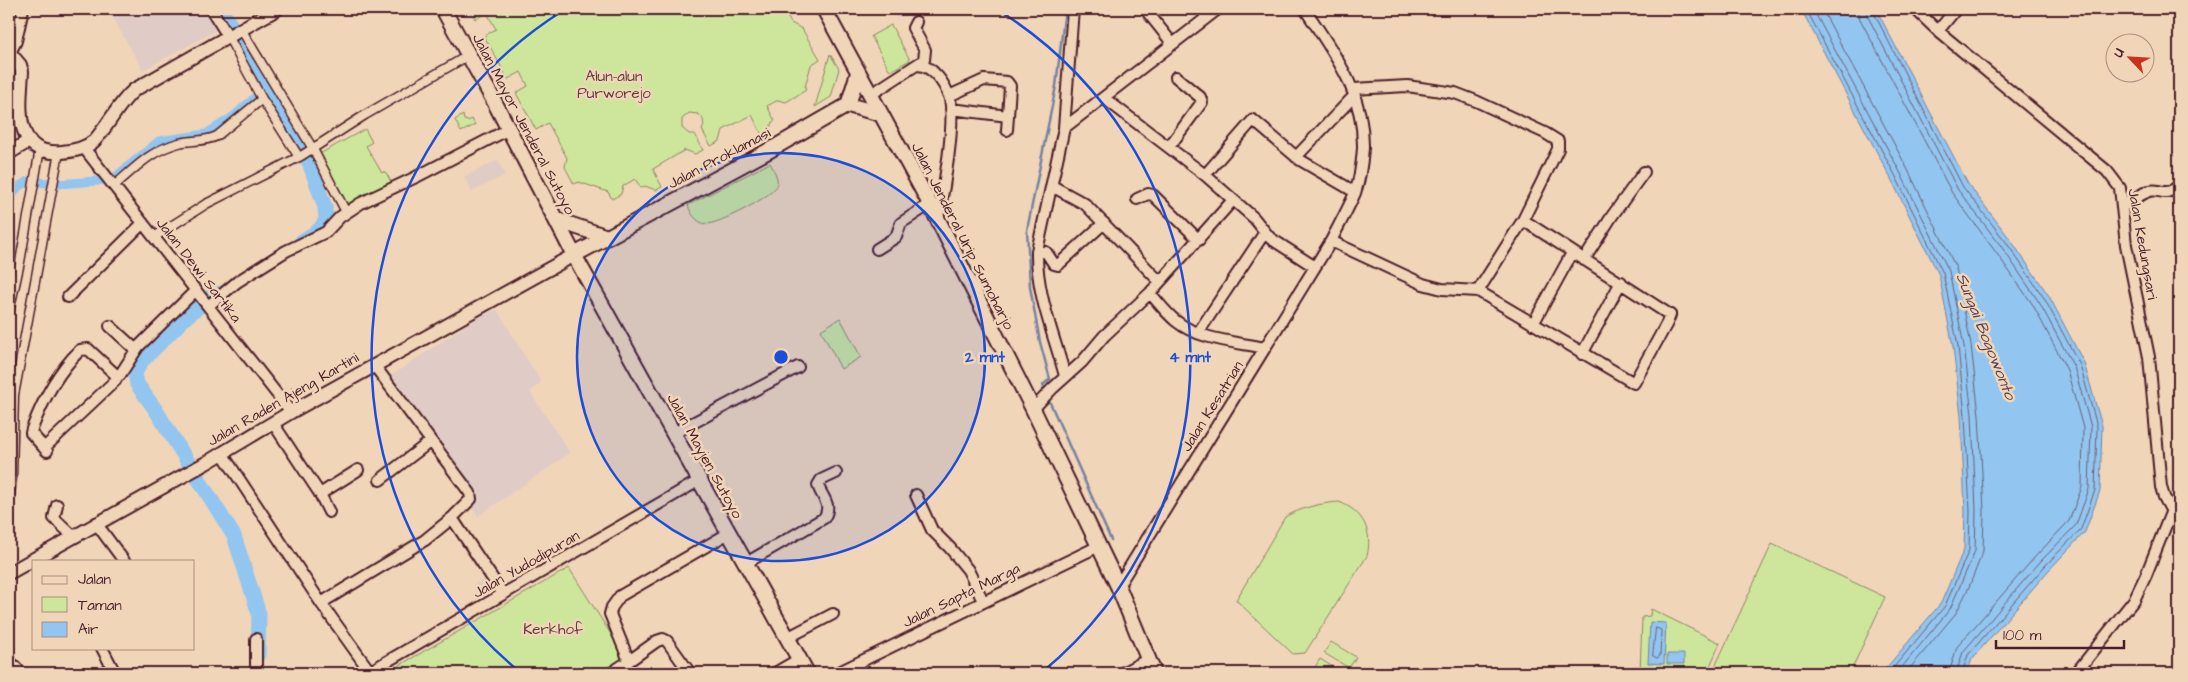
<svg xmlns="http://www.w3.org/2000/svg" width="2188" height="682" font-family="'Architects Daughter',sans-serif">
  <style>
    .built { fill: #e0cbc6 }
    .green { fill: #cde69c; stroke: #8c8264 }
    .water { fill: #92c5ef; stroke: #7583a1 }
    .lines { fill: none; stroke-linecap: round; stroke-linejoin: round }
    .shore { stroke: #676179; stroke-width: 1 }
    .stream { stroke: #7583a1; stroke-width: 2.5 }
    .canal { stroke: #92c5ef; stroke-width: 9 }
    .river { stroke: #92c5ef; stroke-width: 15 }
    .pedestrian-casing { stroke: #4a1f2b; stroke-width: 11 }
    .minor-casing { stroke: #4a1f2b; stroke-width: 14 }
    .tertiary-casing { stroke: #4a1f2b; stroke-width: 16 }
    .secondary-casing { stroke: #4a1f2b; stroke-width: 18 }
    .pedestrian { stroke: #f1d5b8; stroke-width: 8 }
    .minor { stroke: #f1d5b8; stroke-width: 10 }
    .tertiary { stroke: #f1d5b8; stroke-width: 12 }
    .secondary { stroke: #f1d5b8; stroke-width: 14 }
    .ring { fill: none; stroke: #1d4ed8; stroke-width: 2.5 }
    .labels { text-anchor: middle; stroke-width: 5; stroke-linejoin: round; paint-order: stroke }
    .park-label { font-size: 15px; fill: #5e3d3c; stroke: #f1d5b8 }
    .street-label { font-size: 15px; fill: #4a1f2b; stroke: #f1d5b8 }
    .water-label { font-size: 16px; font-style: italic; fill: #584052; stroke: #f1d5b8 }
    .centre { fill: #1d4ed8; stroke: #f1d5b8; stroke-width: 2.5 }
    .ring-label { font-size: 15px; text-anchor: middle; font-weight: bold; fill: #1d4ed8; stroke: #f1d5b8; stroke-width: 5; stroke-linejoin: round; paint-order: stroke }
  </style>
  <rect width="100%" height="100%" fill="#f1d5b8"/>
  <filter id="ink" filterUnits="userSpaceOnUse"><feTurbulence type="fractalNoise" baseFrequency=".02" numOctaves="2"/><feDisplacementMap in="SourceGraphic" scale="10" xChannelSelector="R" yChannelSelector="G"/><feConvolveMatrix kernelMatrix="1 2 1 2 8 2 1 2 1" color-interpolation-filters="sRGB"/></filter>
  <g filter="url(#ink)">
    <path class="built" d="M108 9H203L219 29 143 70Z
      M891 9H913L897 18Z
      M498 160 505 175 472 192 464 177Z
      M497 310 541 382 530 392 570 453 478 516 386 379 483 314Z
      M484 579 488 588 483 591 485 596 481 598 474 585Z"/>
    <path class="green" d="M463 9H783L791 23 802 29 820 59 811 65 805 87 806 90 786 102 778 100 767 106 775 121 772 122 769 131 762 135 752 115 723 130 720 141 711 146 702 130C705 124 704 118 698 114L689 113 682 119V128L689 134H695L703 150 695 154 685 150 653 169 662 187 656 190 645 186 641 188 635 179 623 186 621 194 612 199 608 192 579 182 574 184 565 167 567 158 548 123 536 130 516 93 528 86 521 72 508 79 484 36 496 29 487 13 475 19 471 11Z
      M891 25 910 60 890 71 871 36Z
      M830 54 839 69 831 97 815 107Z
      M463 115 464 120 468 121 472 119 475 125 461 132 455 120Z
      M365 129 372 142 366 146 382 173 385 171 394 187 346 212 316 156Z
      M770 163C773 169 779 178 777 185 774 196 717 225 706 224 697 223 690 213 688 205Z
      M840 318 861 357 841 369 821 330Z
      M1339 502C1363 511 1373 531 1367 556L1305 653 1293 654 1236 600 1285 517C1300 508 1321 503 1339 502Z
      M1772 544 1885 597 1850 673H1712Z
      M569 568 629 663 613 673H386Z
      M1651 609 1720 643 1707 673H1640L1642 617 1650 616Z
      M1331 642 1356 657 1349 668 1324 653Z
      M1320 659 1343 673H1318L1313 670Z"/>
    <path class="water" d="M1801 9H1876L1968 184 2010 239 2049 296 2084 363 2102 426 2100 491 2085 532 2048 571 1972 659 1967 673H1882L1941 603 1964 549 1965 511 1961 416 1953 347 1939 275 1890 177Z
      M1650 622 1666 623 1664 664 1648 663Z
      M1667 654H1684V664H1667Z"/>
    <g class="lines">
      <path class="shore" d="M1806 9 1895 175 1943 273 1958 346 1965 416 1970 511 1969 550 1945 606 1889 673
        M1813 9 1900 172 1949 271 1964 346 1972 415 1976 511 1975 551 1950 609 1897 673
        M1822 9 1907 168 1956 268 1971 345 1979 415 1984 511 1983 551 1969 587 1956 613 1906 673
        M1858 9 1860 19 1952 193 1995 251 2033 305 2067 370 2083 428 2082 487 2069 521 2034 558 1957 647 1949 673
        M1866 9 1867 15 1958 190 2001 246 2039 302 2074 367 2091 427 2089 489 2076 525 2039 563 1963 652 1956 673
        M1872 9 1963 187 2006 242 2044 298 2080 365 2097 426 2095 490 2081 529 2044 567 1968 655 1962 673
        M1656 628 1661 630 1660 656 1657 658 1653 656Z"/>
      <path class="stream" d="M1045 390 1043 385 1050 379 1040 342 1030 287 1027 230 1056 86 1065 9
        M1048 398 1111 540"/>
      <path class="canal" d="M9 199 18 187 28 181 58 184 97 181 114 178 159 141 206 134 234 116 266 88"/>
      <path class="river" d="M220 9 230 24
        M241 42 309 162 325 207 326 220 319 230 302 241
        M216 293 187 316 141 362 135 373 137 384 155 409 234 536 259 614 258 655"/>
      <g class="pedestrian-casing">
        <path id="pedestrian" d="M1200 9 1206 18
          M241 29 313 149 346 212
          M228 36 262 99 299 157
          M114 186C135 168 151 150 179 143 191 140 205 142 217 136L262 99
          M154 237 206 204 301 156 365 115 469 55
          M9 312 20 262 40 149
          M9 503 12 477 14 395 59 152"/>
      </g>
      <g class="minor-casing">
        <path id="minor" d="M211 9 228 36
          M1145 9 1172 43
          M1915 9 1938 31 2107 171 2120 188 2126 245 2149 357 2161 487 2164 497 2179 524
          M1938 31 1956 9
          M10 53 16 41 23 9
          M918 65C933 66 944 83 949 96 957 118 943 194 938 218
          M1353 89 1407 86 1455 93 1476 101 1545 133 1558 141V149L1523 220 1478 291
          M870 95 924 60 925 50 913 28 916 22
          M949 96 984 80 1007 82 1010 86 1008 116
          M1104 98 1205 175
          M951 109 1008 116 1007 130
          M1064 128 1218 9
          M1169 147 1202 102 1200 97 1176 77
          M84 148 291 412
          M1296 157 1355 95
          M1052 186 1085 204 1160 282
          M1137 199 1148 194 1153 195 1199 240
          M2123 205C2132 202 2140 194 2149 191 2162 188 2162 198 2179 186
          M1331 241 1423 284 1442 289 1478 291 1634 383 1667 323 1670 315 1523 220
          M877 249 896 237 901 223 930 204
          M1037 251 1046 252 1054 264 1058 265 1104 223
          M1584 260 1612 216 1644 172
          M1315 267 1270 238 1254 218 1205 175 1253 120 1300 160 1355 192
          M1150 293C1158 302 1166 313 1176 321 1199 340 1237 342 1265 348
          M68 297 143 223
          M208 306 237 282 262 266 286 251 326 232 340 217 361 203 416 177 509 129
          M1533 324 1572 253
          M110 326 136 350
          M1198 333 1265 232
          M1582 354 1621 282
          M1065 376C1054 335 1036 293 1037 251L1064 128 1073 9
          M1033 409 1053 388 1082 362 1104 336 1150 293 1233 200
          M273 423 320 494 358 470
          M674 433 798 367
          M44 448 115 381 118 375
          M47 451 31 433 32 429C43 399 58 372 80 350L88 349 116 375H120L138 347 196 290
          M222 453 321 603 371 673
          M380 480 431 441
          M320 494 329 512
          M916 495 932 530 950 548 968 570 983 601
          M57 505 54 518 73 536
          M452 518 503 594
          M96 523 124 561
          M746 563 824 518C833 504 821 497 818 485L821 480 836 473
          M1118 586 1331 241C1339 225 1348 209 1355 193 1360 179 1362 162 1363 148 1364 91 1334 54 1305 9
          M321 603 425 540 452 518 471 499 470 493 374 365
          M787 638 833 614
          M256 639V673
          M102 648 115 673
          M629 661 657 641 663 639 667 641 690 673
          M367 673 700 480
          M611 673 629 661 610 614 612 607 620 596 729 533
          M775 673 799 659
          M837 673 1099 546
          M1122 673 1147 660
          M2076 673 2134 600 2146 575 2172 510"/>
      </g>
      <g class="tertiary-casing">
        <path id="tertiary" d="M9 52 20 65 22 72C20 105 12 156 62 152 74 151 85 149 94 141 109 125 117 105 134 90L277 9
          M9 153 29 141
          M9 573 206 463 291 412 574 255
          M9 662 20 673"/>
      </g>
      <g class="secondary-casing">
        <path id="secondary" d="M443 9 494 101 574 255 807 673
          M824 9 930 204 1033 409 1118 586 1154 673
          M848 105 858 73
          M557 220 607 237
          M574 255 770 150 848 105 881 114"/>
      </g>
      <use href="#pedestrian" class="pedestrian"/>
      <use href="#minor" class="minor"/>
      <use href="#tertiary" class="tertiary"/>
      <use href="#secondary" class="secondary"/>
    </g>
  </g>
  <circle cx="781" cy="357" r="204" fill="#1d4ed8" fill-opacity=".12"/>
  <g class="ring">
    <circle cx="781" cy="357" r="204"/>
    <path d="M521 673A409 409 0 0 1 564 10M998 10A409 409 0 0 1 1041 673"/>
  </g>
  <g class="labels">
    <g class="park-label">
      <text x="614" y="81">Alun-alun<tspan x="614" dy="17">Purworejo</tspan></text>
      <text x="553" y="634">Kerkhof</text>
    </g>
    <g class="street-label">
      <text transform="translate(524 124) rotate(62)" y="5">Jalan Mayor Jenderal Sutoyo</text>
      <text transform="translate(719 158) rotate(-28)" y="5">Jalan Proklamasi</text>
      <text transform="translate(963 236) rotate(63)" y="5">Jalan Jenderal Urip Sumoharjo</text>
      <text transform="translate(2143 244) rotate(80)" y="5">Jalan Kedungsari</text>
      <text transform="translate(199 270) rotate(52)" y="5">Jalan Dewi Sartika</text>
      <text transform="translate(283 399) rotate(-30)" y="5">Jalan Raden Ajeng Kartini</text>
      <text transform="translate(1212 406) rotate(-58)" y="5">Jalan Kesatrian</text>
      <text transform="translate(705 456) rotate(61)" y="5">Jalan Mayjen Sutoyo</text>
      <text transform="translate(526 564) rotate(-30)" y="5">Jalan Yudodipuran</text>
      <text transform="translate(961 595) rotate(-26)" y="5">Jalan Sapta Marga</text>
    </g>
    <g class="water-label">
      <text transform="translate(1987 336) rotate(68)" y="6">Sungai Bogowonto</text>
    </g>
  </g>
  <circle cx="781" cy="357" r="8" class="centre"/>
  <g class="ring-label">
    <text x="985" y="362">2 mnt</text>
    <text x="1190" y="362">4 mnt</text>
  </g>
  <rect width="2188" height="682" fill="none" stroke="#f1d5b8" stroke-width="30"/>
  <rect x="15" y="15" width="2158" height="652" fill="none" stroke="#4a1f2b" stroke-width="2" filter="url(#ink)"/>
  <rect x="32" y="560" width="162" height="90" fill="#f1d5b8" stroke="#ae8c80"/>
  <rect x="42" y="576" width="25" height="8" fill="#f1d5b8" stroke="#ae8c80"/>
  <text x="78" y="584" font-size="15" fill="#4a1f2b">Jalan</text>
  <rect x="42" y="597" width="25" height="15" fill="#cde69c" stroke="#ae8c80"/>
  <text x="78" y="610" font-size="15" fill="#4a1f2b">Taman</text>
  <rect x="42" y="622" width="25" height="15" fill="#92c5ef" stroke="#ae8c80"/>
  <text x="78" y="634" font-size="15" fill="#4a1f2b">Air</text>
  <g transform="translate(2130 58) rotate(295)"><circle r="24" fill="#f1d5b8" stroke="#ae8c80"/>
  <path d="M0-4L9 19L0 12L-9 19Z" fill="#c8321e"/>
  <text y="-8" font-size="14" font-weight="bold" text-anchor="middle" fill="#4a1f2b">U</text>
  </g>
  <path d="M1996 640v8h128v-8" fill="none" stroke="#4a1f2b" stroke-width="2.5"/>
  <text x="2003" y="640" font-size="15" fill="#4a1f2b" stroke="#f1d5b8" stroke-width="4" paint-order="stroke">100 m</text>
</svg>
